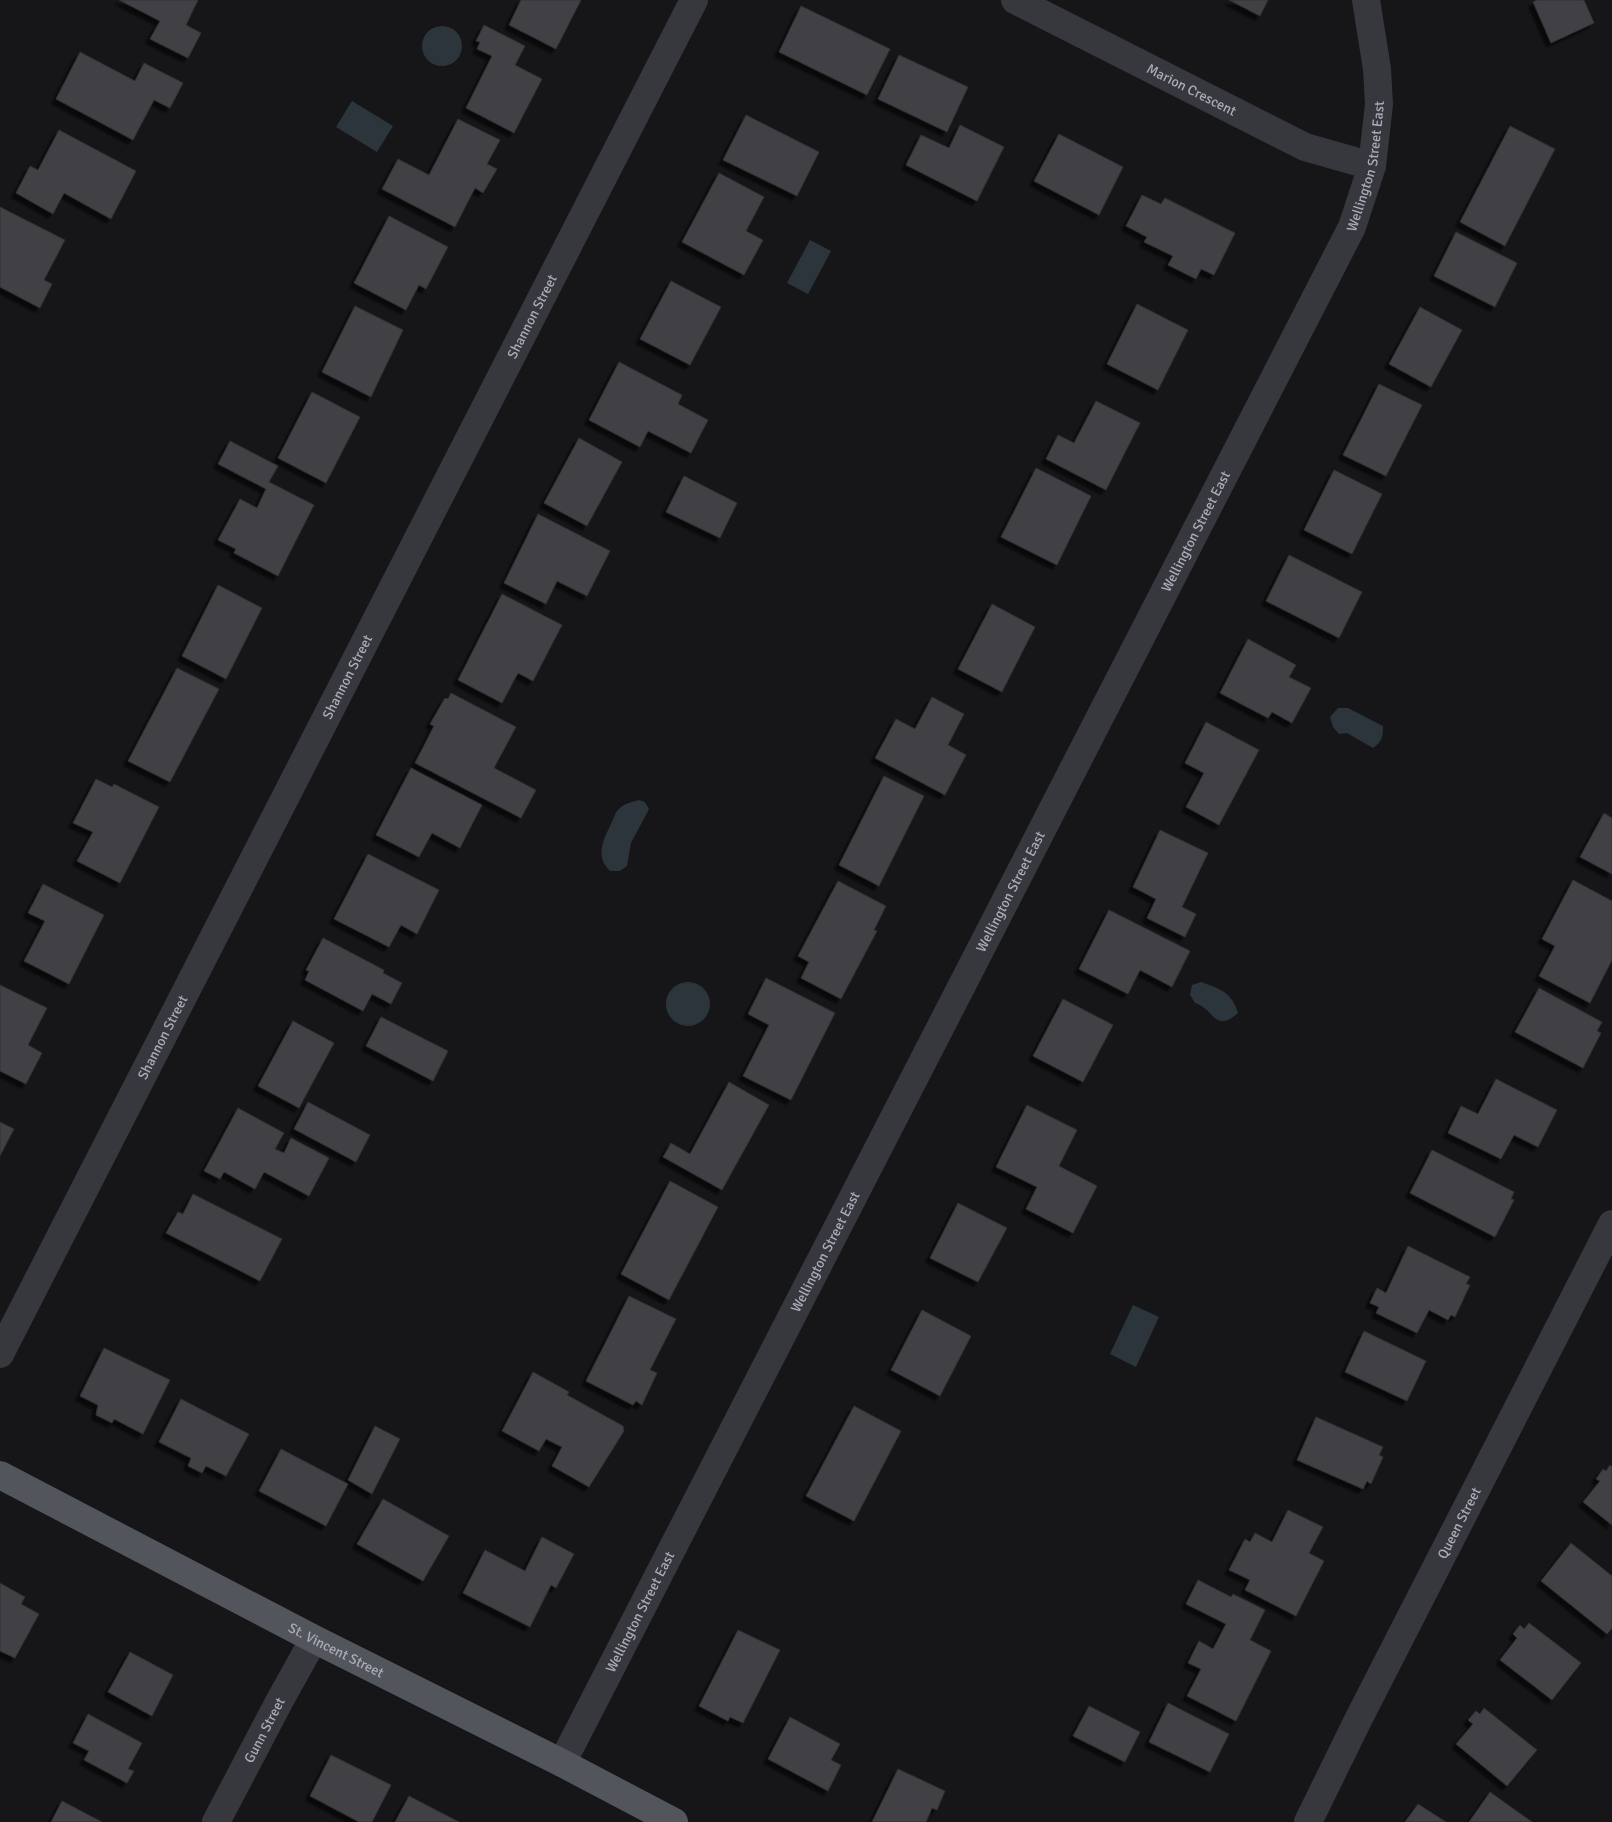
<svg xmlns="http://www.w3.org/2000/svg" width="1612" height="1822" font-family="Signika,sans-serif">
  <style>
    .water { fill: #2c353c }
    .building { fill: #404145; stroke: #303034; filter: url(#shadow) }
    .lines { fill: none; stroke-linecap: round; stroke-linejoin: round }
    .minor { stroke: #37383d; stroke-width: 28 }
    .major { stroke: #53555c; stroke-width: 28 }
    .labels { text-anchor: middle; stroke-width: 4; stroke-linejoin: round; paint-order: stroke }
    .street-label { font-size: 14px; fill: #a8adb8; stroke: #111113 }
  </style>
  <defs>
    <filter id="shadow"><feDropShadow dx="-4.5" dy="4.5" stdDeviation="1" flood-color="#0009"/></filter>
  </defs>
  <rect width="100%" height="100%" fill="#161618"/>
  <path class="water" d="M422 46a20 20 0 1 1 40 0a20 20 0 1 1-40 0Z
    M352 101 393 126 377 152 336 127Z
    M810 240 831 251 808 294 787 283Z
    M1338 708H1348L1383 726C1383 737 1382 742 1373 748L1347 733 1339 734 1333 727 1330 717Z
    M639 800 645 802 649 809 631 843 627 866 620 871H610C595 857 603 840 611 824 613 820 615 813 618 810 622 804 632 802 639 800Z
    M1201 982C1220 989 1232 992 1238 1013 1214 1034 1215 1009 1195 1003L1190 995 1192 985Z
    M666 1004a22 22 0 1 1 44 0a22 22 0 1 1-44 0Z
    M1133 1305 1159 1317 1136 1367 1110 1354Z"/>
  <path class="building" d="M119 0H198L186 25 201 33 188 58 150 39 160 21Z
    M521 0H581L556 49 509 25Z
    M1229 0H1268L1260 16Z
    M1537 0H1584L1594 23 1551 43 1533 2Z
    M801 6 890 49 867 95 779 52Z
    M484 25 525 46 515 65 542 79 514 133 466 108 492 56 477 49 480 42 476 41Z
    M80 52 135 81 144 63 183 83 170 108 154 100 133 140 56 99Z
    M899 55 968 87 947 132 878 99Z
    M746 115 819 152 797 196 723 160Z
    M458 119 500 140 487 164 497 169 483 193 475 188 455 227 382 189 398 159 429 175Z
    M960 125 1004 147 977 201 906 165 921 135 949 148Z
    M1510 126 1555 149 1505 246 1460 222Z
    M59 130 136 171 111 219 64 193 53 214 16 193 30 166 38 170Z
    M1059 134 1123 167 1099 215 1034 181Z
    M719 173 764 197 746 231 763 240 744 275 682 242Z
    M1142 195 1161 204 1165 198 1235 233 1214 275 1201 269 1196 279 1168 265 1173 256 1144 242 1147 237 1126 226Z
    M0 207 65 240 44 280 52 284 40 308 0 287Z
    M389 216 448 247 426 289 419 285 406 310 354 283Z
    M1456 232 1517 263 1495 307 1434 276Z
    M671 281 721 307 690 365 640 339Z
    M1137 304 1188 330 1158 390 1107 364Z
    M355 306 403 330 371 397 322 372Z
    M1420 307 1462 330 1431 387 1389 364Z
    M619 362 682 395 678 404 708 420 691 453 648 431 640 447 589 420Z
    M1379 384 1422 405 1386 476 1343 455Z
    M312 392 360 417 326 483 278 458Z
    M1096 401 1140 423 1106 490 1046 459 1058 435 1074 443Z
    M579 438 622 462 587 526 544 503Z
    M230 441 278 466 269 482 314 505 278 576 234 553 236 549 218 540 240 499 257 508 266 489 218 464Z
    M1036 468 1091 496 1057 565 1001 537Z
    M1334 470 1382 494 1352 554 1304 530Z
    M684 476 737 503 720 538 666 512Z
    M538 514 610 551 587 596 557 581 546 604 504 583Z
    M1289 555 1362 592 1339 638 1266 601Z
    M218 585 262 608 226 679 182 656Z
    M502 594 562 625 533 681 518 673 502 703 458 680Z
    M992 604 1035 627 1002 692 958 669Z
    M1248 639 1296 665 1289 677 1311 688 1292 723 1272 712 1268 718 1220 693Z
    M177 668 219 689 170 782 128 761Z
    M451 693 516 727 494 768 536 790 521 818 415 763 434 726 430 724 445 698 448 699Z
    M932 697 964 714 948 745 966 755 945 795 875 758 896 719 915 729Z
    M1206 722 1259 750 1219 825 1186 807 1204 773 1185 763Z
    M411 768 482 805 460 848 432 833 419 857 376 835Z
    M884 776 924 796 879 886 839 865Z
    M96 779 112 787 114 784 159 807 120 883 77 861 93 832 73 823Z
    M1604 813 1612 818V874L1580 857Z
    M1160 830 1208 853 1182 907 1196 914 1185 937 1147 918 1156 899 1133 887Z
    M368 854 439 890 417 934 401 925 389 947 334 919Z
    M1573 880 1612 901V960L1590 1003 1539 976 1555 946 1542 939Z
    M838 881 886 906 874 930 877 931 841 999 801 978 809 962 798 956Z
    M43 884 104 915 69 984 24 961 45 921 28 913Z
    M1109 910 1190 951 1172 987 1140 970 1128 994 1079 969Z
    M323 938 384 970 383 973 402 983 391 1004 372 994 363 1011 305 980 309 971 306 970Z
    M766 978 835 1013 791 1100 743 1076 769 1025 748 1014Z
    M0 985 47 1008 28 1045 42 1053 26 1084 0 1071Z
    M1539 988 1602 1022 1597 1031 1601 1033 1583 1068 1515 1032Z
    M1063 999 1113 1025 1083 1082 1033 1056Z
    M381 1017 448 1051 433 1081 366 1046Z
    M293 1021 334 1043 299 1108 258 1086Z
    M1496 1079 1557 1110 1538 1147 1514 1135 1501 1159 1448 1133 1461 1106 1478 1114Z
    M729 1082 769 1105 722 1190 663 1157 671 1143 690 1154Z
    M308 1102 370 1135 356 1162 294 1129Z
    M1027 1105 1077 1130 1059 1166 1097 1186 1073 1233 1026 1209 1037 1187 996 1167Z
    M238 1108 284 1133 275 1149 284 1153 291 1138 329 1158 309 1196 264 1172 255 1189 224 1172 220 1179 204 1171Z
    M0 1122 14 1129 0 1156Z
    M1432 1150 1514 1192 1511 1199 1514 1200 1495 1237 1410 1193Z
    M670 1181 718 1207 669 1300 621 1274Z
    M193 1194 282 1239 260 1281 166 1233 178 1212 183 1214Z
    M958 1203 1007 1228 978 1282 930 1258Z
    M1408 1246 1470 1277 1466 1284 1470 1285 1455 1317 1451 1315 1448 1320 1429 1310 1417 1333 1376 1313 1379 1307 1370 1303 1377 1288 1386 1293Z
    M629 1296 676 1319 650 1370 657 1373 642 1405 636 1401 633 1405 586 1381Z
    M922 1310 971 1336 940 1396 891 1370Z
    M1364 1331 1426 1361 1407 1401 1345 1372Z
    M104 1348 170 1380 143 1434 114 1419 112 1423 96 1415 98 1405 80 1396Z
    M533 1372 569 1392 567 1395 623 1426 624 1431 589 1487 552 1466 562 1447 546 1439 539 1451 502 1431Z
    M181 1399 249 1434 226 1476 206 1466 202 1473 188 1466 191 1458 159 1442Z
    M854 1406 901 1431 854 1521 806 1496Z
    M1316 1417 1383 1447 1379 1455 1383 1457 1371 1484 1367 1481 1363 1489 1297 1460Z
    M375 1426 400 1439 372 1494 348 1480Z
    M281 1449 348 1484 326 1526 259 1491Z
    M1610 1465 1612 1467V1525L1583 1502 1600 1481 1596 1479 1603 1469 1606 1471Z
    M383 1499 449 1536 423 1581 357 1544Z
    M1288 1510 1323 1527 1309 1553 1324 1561 1296 1616 1245 1590 1250 1580 1229 1570 1245 1539 1250 1542 1255 1533 1272 1542Z
    M542 1537 574 1554 556 1588 551 1585 530 1627 463 1593 485 1550 525 1571Z
    M1571 1543 1612 1576V1628L1607 1634 1541 1581Z
    M1198 1580 1231 1597 1233 1594 1265 1610 1250 1640 1271 1651 1236 1721 1187 1696 1201 1669 1188 1663 1199 1641 1213 1649 1226 1624 1186 1604Z
    M0 1583 25 1597 21 1604 39 1614 15 1658 0 1651Z
    M1529 1623 1581 1663 1552 1700 1500 1660 1517 1638 1513 1634 1520 1625 1524 1629Z
    M738 1630 780 1650 743 1723 730 1717 728 1721 699 1706Z
    M130 1652 173 1675 152 1716 108 1692Z
    M1168 1703 1229 1734 1210 1772 1149 1742Z
    M1089 1706 1140 1732 1125 1762 1073 1736Z
    M1484 1708 1537 1750 1507 1786 1456 1744 1473 1724 1468 1720 1476 1711 1480 1714Z
    M88 1714 142 1743 128 1769 134 1771 127 1783 84 1760 89 1751 73 1743Z
    M790 1717 840 1744 831 1760 841 1765 828 1791 768 1759Z
    M331 1755 391 1785 372 1822H359L310 1796Z
    M898 1769 945 1791 937 1810 932 1808 926 1822H872Z
    M1490 1792 1532 1822H1469Z
    M409 1796 459 1822H395Z
    M62 1801 102 1822H51Z
    M1418 1804 1446 1822H1405Z"/>
  <g class="lines">
    <g class="minor">
      <path id="s1" d="M1015 0 1305 147 1372 166"/>
      <path id="s2" d="M0 1354 694 0"/>
      <path id="s3" d="M562 1763 1352 227 1372 166 1379 104 1377 69 1366 0"/>
      <path id="s4" d="M216 1822 280 1700 314 1639"/>
      <path id="s5" d="M1308 1822 1359 1718 1612 1224"/>
    </g>
    <path class="major" id="s6" d="M0 1475 314 1639 562 1763 674 1822"/>
  </g>
  <g class="labels">
    <g class="street-label">
      <text dy="5" stroke="none"><textPath href="#s1" startOffset="198">Marion Crescent</textPath></text>
      <text dy="5" stroke="none"><textPath href="#s3" startOffset="1790">Wellington Street East</textPath></text>
      <text dy="5" stroke="none"><textPath href="#s2" startOffset="1166">Shannon Street</textPath></text>
      <text dy="5" stroke="none"><textPath href="#s3" startOffset="1385">Wellington Street East</textPath></text>
      <text dy="5" stroke="none"><textPath href="#s2" startOffset="761">Shannon Street</textPath></text>
      <text dy="5" stroke="none"><textPath href="#s3" startOffset="980">Wellington Street East</textPath></text>
      <text dy="5" stroke="none"><textPath href="#s2" startOffset="356">Shannon Street</textPath></text>
      <text dy="5" stroke="none"><textPath href="#s3" startOffset="575">Wellington Street East</textPath></text>
      <text dy="5" stroke="none"><textPath href="#s5" startOffset="335">Queen Street</textPath></text>
      <text dy="5" stroke="none"><textPath href="#s3" startOffset="170">Wellington Street East</textPath></text>
      <text dy="5" stroke="none"><textPath href="#s6" startOffset="379">St. Vincent Street</textPath></text>
      <text dy="5" stroke="none"><textPath href="#s4" startOffset="104">Gunn Street</textPath></text>
    </g>
  </g>
</svg>
